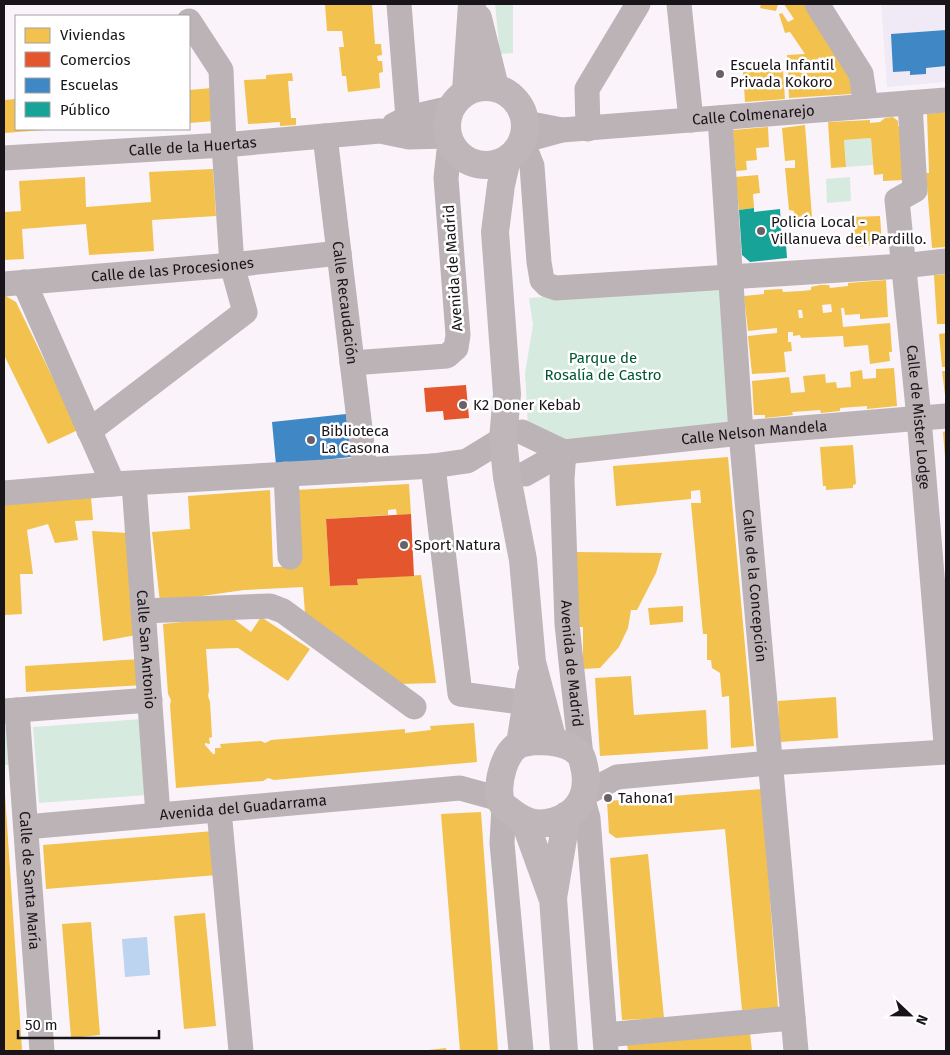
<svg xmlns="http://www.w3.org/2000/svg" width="950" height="1055" font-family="'Fira Sans',sans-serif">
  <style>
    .education { fill: #f0e9f6 }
    .green { fill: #d7eae0 }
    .water { fill: #bcd4ef }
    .homes { fill: #f2c14e; fill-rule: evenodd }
    .shops { fill: #e4572e }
    .schools { fill: #3f88c5 }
    .public { fill: #17a398 }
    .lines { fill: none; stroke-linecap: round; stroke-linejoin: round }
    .minor { stroke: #bcb3b7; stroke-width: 25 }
    .major { stroke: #beb6b9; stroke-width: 28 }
    .poi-dot { fill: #686268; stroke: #fff; stroke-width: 2 }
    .labels { text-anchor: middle; stroke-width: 5; stroke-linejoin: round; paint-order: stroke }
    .poi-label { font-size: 15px; fill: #191419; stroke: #fff; text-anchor: start }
    .street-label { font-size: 15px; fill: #191419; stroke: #fff }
    .park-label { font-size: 15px; fill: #005634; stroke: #fff }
  </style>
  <rect width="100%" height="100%" fill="#faf4fa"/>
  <path class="education" d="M881 4H946V82L887 87Z"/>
  <path class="green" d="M495 4H513V53L500 54Z
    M871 138 873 165 846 167 844 140Z
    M850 177 851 201 827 203 826 179Z
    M723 284 735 427 568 445 528 428 525 373 533 325 529 298Z
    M142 719 147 795 39 803 33 727Z
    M6 725 9 765H4V726Z"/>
  <path class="water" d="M147 937 150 975 125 977 122 939Z"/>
  <path class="homes" d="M325 4H372L375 44H381L382 55 377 56 378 61H382L383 72 379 73 380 88 348 92 346 76H342L339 47H344L342 31H327Z
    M761 4H778L776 11 760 8Z
    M784 4H804L848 70 852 94 789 98 787 55 805 54 790 32 785 33 779 14 782 13 788 22 794 19ZM820 57 829 72 801 73 800 68 811 67V64Z
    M783 70 785 99 745 102 743 72Z
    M292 73 293 81H288L291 118H296V125L280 126V122L248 124 244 80 266 79V75Z
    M212 88 215 121 189 123V90Z
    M16 99V129H45V130L4 133V100Z
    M946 112V247L932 248 926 173H929L927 114Z
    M893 117 898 121V126H900L904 180 883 181V174L874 175 871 138 844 140 846 167 831 168 828 122 870 120V123L880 122 885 118Z
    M805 125 812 217 795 218 794 211 789 210 785 168H795V160L785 161 782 128Z
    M768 127 769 147 756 148 757 160 746 161 747 170 736 171 733 130Z
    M213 169 216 216 152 220 154 251 89 255 86 224 22 229 24 259 4 260V212L21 211 19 181 85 177 86 207 151 202 149 172Z
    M758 175 760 193 753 194 754 208 739 210 735 177Z
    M880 216 882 244 856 247 853 217Z
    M946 274V324H937L934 275Z
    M886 280 888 317 860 319V314L845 315 844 308H841L843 327 890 323 892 352H889L890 361 870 364 868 345 844 347 843 336 801 338 800 335 793 336V332H788V342H791L792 351 784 352 786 372 752 374 748 336 777 333V328L748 331 744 296 764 294V290L782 289 783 292 801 291 811 290V287L820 285H829L830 288 848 286V283ZM831 304 832 312 823 313 822 305ZM798 310H802L803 318H799Z
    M4 295 16 302 78 430 48 444 4 355Z
    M946 333V367H942L939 334Z
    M894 368 897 406 867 409V406L840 408V411L821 413 820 410 807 411 792 412 793 415 765 418V415H754L752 381 789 377 791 393 805 392 803 376 825 374 826 383 836 382 837 388 851 387 850 372 862 370 863 379 876 378V369Z
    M942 371H946V395H945Z
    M946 431V457H945L943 432Z
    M853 445 856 484 853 485V488L826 490V486H823L820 447Z
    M728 457 754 746 731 748 729 696 722 697 720 673 712 668 711 660H707V634H703L691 503H701L700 490 691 491V499L616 506 613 466Z
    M409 484 411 514 397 515 396 509 388 510V515L326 519 330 586 358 585 357 579 421 575 436 683 401 684 305 613 303 587 244 590 160 602 152 532 190 529 188 496 270 490 273 567 298 566 295 490Z
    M91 498 93 520 75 521 78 540 55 543 48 524 27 530 33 574H20L22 614 4 615V502Z
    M92 531 129 533 142 634 103 641Z
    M576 552 662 553 656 573 637 610H631L628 628 619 647 600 668 583 669V627H573Z
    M683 606V622L650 625 648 608Z
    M231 617 251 632 261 617 310 649 288 681 238 648 206 649 209 690 208 696 210 702 212 737 209 738 210 744 205 743V745L213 754H215V748H221L220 744 261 741 265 743 271 740 405 729V733L431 730 430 726 474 723 477 762 274 780 268 778 263 781 176 788 170 705 171 700 168 694 163 624Z
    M141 659 143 685 26 692 25 666Z
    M631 676 634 715 706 710 708 749 600 756 595 678Z
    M836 697 838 738 780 742 778 701Z
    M762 789 778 1008 742 1010 725 829 616 838 609 833 607 801Z
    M5 794 22 1050 8 1051H4V795Z
    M481 812 498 1051H460L441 814Z
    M214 831 217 875 46 889 43 845Z
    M648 854 664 1018 622 1020 610 858Z
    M205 913 216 1026 184 1029 174 916Z
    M91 922 100 1035 71 1038 62 924Z
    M750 1033 752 1051H628L627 1044Z
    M446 1048V1051H428V1050Z"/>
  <path class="shops" d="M466 385 469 418 444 420 443 411 426 412 424 388Z
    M411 514 414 576 357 579 358 585 330 586 326 519Z"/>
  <path class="schools" d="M946 30V66L926 68V74L910 75V71L893 72 891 34Z
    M346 414 351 457 276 465 272 422Z"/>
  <path class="public" d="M754 208V212L780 209 782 243 786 244 787 258 750 262 742 255 739 210Z"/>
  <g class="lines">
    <g class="minor">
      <path d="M399 4 408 118"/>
      <path d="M679 4 691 120"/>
      <path d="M817 4 861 74 866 106"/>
      <path id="s1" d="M910 103 915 190 897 200 919 418 946 744"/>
      <path id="s2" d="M720 118 741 433 796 1051"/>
      <path d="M526 123 562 130 522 141 532 166 539 262 542 280 547 285 556 288 903 266 946 261"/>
      <path d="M394 125 408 118 451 108"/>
      <path d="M588 129 587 89 638 4"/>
      <path id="s3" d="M562 130 946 100"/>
      <path id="s4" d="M325 136 365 470"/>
      <path id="s5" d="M4 158 224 145 380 131 409 137 448 136"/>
      <path d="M24 282 113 484"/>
      <path id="s6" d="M4 284 232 265 339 253"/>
      <path d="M352 363 447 356 456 348 458 335 446 178 450 142"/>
      <path d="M89 431 245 312 232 265 224 145 221 70 189 21"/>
      <path d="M522 432 564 452"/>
      <path id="s7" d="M564 452 562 479 567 624 581 756"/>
      <path d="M433 466 460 694 527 703"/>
      <path d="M286 474 290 557"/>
      <path id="s8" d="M525 474 564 452 741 433 946 416"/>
      <path id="s9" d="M134 484 158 815"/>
      <path d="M4 493 113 484 433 466 467 461 503 439"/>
      <path d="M143 611 270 606 283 611 414 707"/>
      <path id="s10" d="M17 710 42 1051"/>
      <path d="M4 711 150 700"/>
      <path d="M585 794 617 777 769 763 946 752"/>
      <path d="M583 800 588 818 606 1051"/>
      <path d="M504 805 502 843 521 1051"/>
      <path d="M219 810 241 1051"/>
      <path id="s11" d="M26 827 460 788 500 799"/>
      <path d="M605 1035 793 1018"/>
    </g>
    <path class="major" d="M478 18 495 87
      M447 126a39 39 0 1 1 78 0a39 39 0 1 1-78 0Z
      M466 91 472 4
      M507 159 501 185 495 232 507 394 503 439 507 477 523 560 532 662 553 741
      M535 741C550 741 571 742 581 756 583 760 584 766 585 771 589 795 579 813 555 821 536 827 524 822 509 810 505 807 501 804 500 799 497 782 504 752 520 744 525 742 531 742 535 741Z
      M520 744 531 676
      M525 822 552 897
      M564 1051 553 898 567 815"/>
  </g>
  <g class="poi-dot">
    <circle cx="720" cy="74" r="5"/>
    <circle cx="761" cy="231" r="5"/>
    <circle cx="463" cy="405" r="5"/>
    <circle cx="311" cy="440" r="5"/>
    <circle cx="404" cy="545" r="5"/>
    <circle cx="608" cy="798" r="5"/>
  </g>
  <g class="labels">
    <g class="poi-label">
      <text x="730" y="70">Escuela Infantil<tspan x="730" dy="17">Privada Kokoro</tspan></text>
      <text x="771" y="227">Policía Local -<tspan x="771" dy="17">Villanueva del Pardillo.</tspan></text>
      <text x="473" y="410">K2 Doner Kebab</text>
      <text x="321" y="436">Biblioteca<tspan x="321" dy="17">La Casona</tspan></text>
      <text x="414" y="550">Sport Natura</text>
      <text x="618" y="803">Tahona1</text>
    </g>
    <g class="street-label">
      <text dy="5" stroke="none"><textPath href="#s3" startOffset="192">Calle Colmenarejo</textPath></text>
      <text dy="5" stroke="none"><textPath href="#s5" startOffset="189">Calle de la Huertas</textPath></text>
      <text transform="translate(453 268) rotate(-94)" y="5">Avenida de Madrid</text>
      <text dy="5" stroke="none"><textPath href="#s6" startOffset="169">Calle de las Procesiones</textPath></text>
      <text dy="5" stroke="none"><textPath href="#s4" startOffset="168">Calle Recaudación</textPath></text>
      <text dy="5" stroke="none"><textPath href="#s1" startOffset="326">Calle de Mister Lodge</textPath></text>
      <text dy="5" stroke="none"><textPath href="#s8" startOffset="236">Calle Nelson Mandela</textPath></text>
      <text dy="5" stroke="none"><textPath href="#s2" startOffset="469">Calle de la Concepción</textPath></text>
      <text dy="5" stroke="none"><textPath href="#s9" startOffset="166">Calle San Antonio</textPath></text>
      <text dy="5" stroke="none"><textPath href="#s7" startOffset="212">Avenida de Madrid</textPath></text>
      <text dy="5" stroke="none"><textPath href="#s11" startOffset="218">Avenida del Guadarrama</textPath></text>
      <text dy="5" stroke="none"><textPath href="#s10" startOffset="171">Calle de Santa María</textPath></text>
    </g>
    <g class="park-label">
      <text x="603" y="363">Parque de<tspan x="603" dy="17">Rosalía de Castro</tspan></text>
    </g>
  </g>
  <rect width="950" height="1055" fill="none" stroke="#191419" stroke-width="10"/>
  <rect x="15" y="15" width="175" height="115" fill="#ffffff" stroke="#a3a1a3"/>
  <rect x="25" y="28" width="25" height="15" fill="#f2c14e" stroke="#a3a1a3"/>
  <text x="60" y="40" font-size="15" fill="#191419">Viviendas</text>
  <rect x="25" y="52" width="25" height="15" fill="#e4572e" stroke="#a3a1a3"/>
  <text x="60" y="65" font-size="15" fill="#191419">Comercios</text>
  <rect x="25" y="78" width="25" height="15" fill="#3f88c5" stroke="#a3a1a3"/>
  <text x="60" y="90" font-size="15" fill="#191419">Escuelas</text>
  <rect x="25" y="102" width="25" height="15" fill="#17a398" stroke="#a3a1a3"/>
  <text x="60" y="115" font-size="15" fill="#191419">Público</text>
  <g transform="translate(910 1015) rotate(112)" stroke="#ffffff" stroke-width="4" paint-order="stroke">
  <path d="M0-4L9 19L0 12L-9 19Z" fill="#191419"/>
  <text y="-8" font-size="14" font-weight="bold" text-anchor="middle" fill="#191419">N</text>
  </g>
  <path d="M18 1030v8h141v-8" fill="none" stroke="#191419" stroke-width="2.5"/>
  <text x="25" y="1030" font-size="15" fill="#191419" stroke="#ffffff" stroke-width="4" paint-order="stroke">50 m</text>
</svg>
